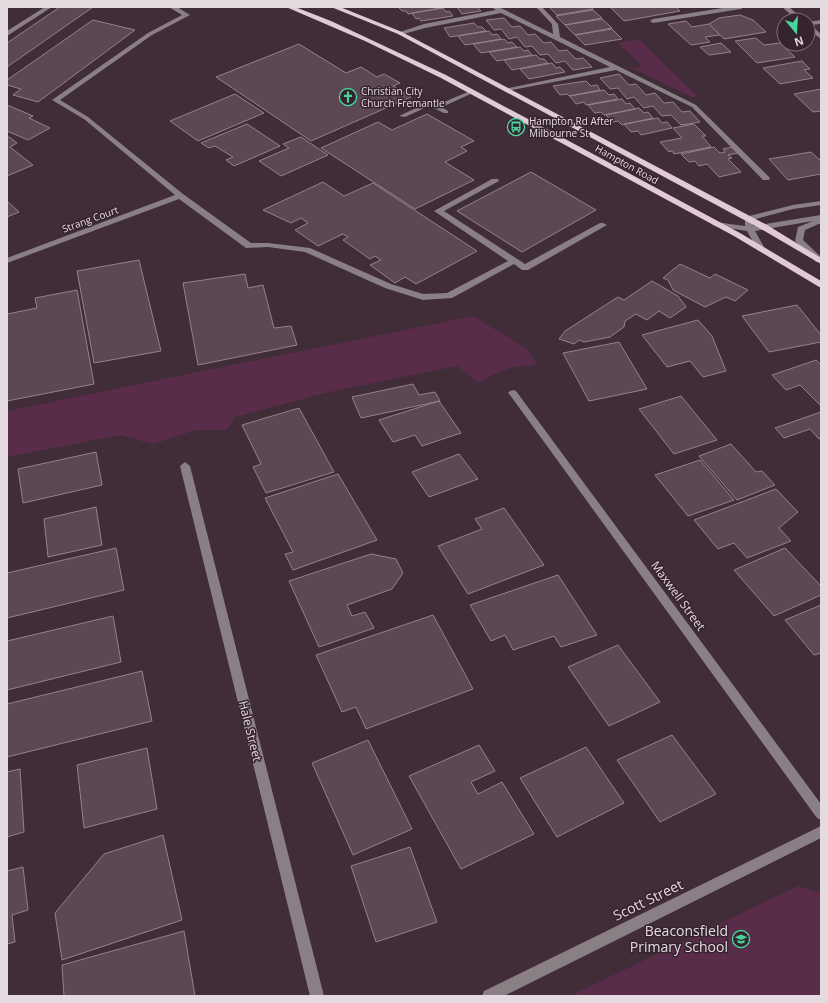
<svg xmlns="http://www.w3.org/2000/svg" width="828" height="1003" font-family="'Open Sans',sans-serif">
  <style>
    .green { fill: #592d49 }
    .building { fill: #5c4854; stroke: #97808d }
    .lines { fill: none; stroke-linecap: round; stroke-linejoin: round }
    .minor { fill: #897f85; fill-rule: evenodd }
    .major { fill: #dfcad6; fill-rule: evenodd }
    .labels { text-anchor: middle; stroke-width: 3; stroke-linejoin: round; paint-order: stroke }
    .far-poi-label { font-size: 10px; fill: #e6dae1; stroke: #35232e; text-anchor: start }
    .far-street-label { font-size: 10px; fill: #e6dae1; stroke: #35232e }
    .street-label { font-size: 12px; fill: #e6dae1; stroke: #35232e }
    .near-street-label { font-size: 14px; fill: #e6dae1; stroke: #35232e }
    .near-poi-label { font-size: 14px; fill: #e6dae1; stroke: #35232e; text-anchor: end }
  </style>
  <rect width="100%" height="100%" fill="#402d38"/>
  <path class="green" d="M639 39 698 97H692L632 68 642 66 618 43Z
    M473 316 527 349 537 365C512 366 500 369 479 383L457 366 325 393 235 417 227 430H196L153 444 120 435 7 457V411Z
    M798 886 821 893V996H570Z"/>
  <path class="building" d="M60 7H93L7 67V43Z
    M398 7H439L440 8 408 14 406 11H402Z
    M457 7H477L481 11 462 14Z
    M549 7H591L593 9 557 15Z
    M610 7H676L680 11 624 21Z
    M443 8 446 12 449 11 453 16 421 21 419 18 416 19 412 13Z
    M593 10 602 18 565 25 556 16Z
    M740 15 753 20 766 32 724 39 709 24 719 18Z
    M504 18 512 27 520 26 528 35 535 34 544 43 551 42 559 51 567 50 576 59 583 58 592 67 573 70 565 61 556 63 548 54 540 55 532 46 525 47 517 37 509 39 501 29 494 30 486 20Z
    M602 19 612 28 575 35 565 25Z
    M93 20 135 30 38 102 13 95 21 89 7 85V80Z
    M686 21 692 27 709 24 720 35 705 37 710 42 691 45 668 24Z
    M474 23 478 27H482L486 31 450 37 444 28Z
    M612 29 622 39 585 45 575 35Z
    M489 31 492 35 497 34 501 39 465 45 458 36Z
    M756 38 764 45 780 43 795 57 757 63 735 41Z
    M504 39 508 43 512 42 517 47 481 53 473 44Z
    M721 43 731 52 709 55 700 47Z
    M299 44 346 73 361 67 377 77 384 74 400 83 393 86 411 97 311 141 216 77Z
    M520 47 524 51 528 50 532 55 497 61 489 52Z
    M536 55 540 59H544L548 63 512 70 504 60Z
    M802 61 810 69 804 70 813 78 780 84 763 68Z
    M552 63 556 68 560 67 565 72 529 79 520 69Z
    M619 74 629 85 636 84 646 95 655 93 664 103 673 102 682 112 690 111 700 122 681 125 671 115 662 116 653 106 644 108 634 97 627 99 618 88 610 89 600 78Z
    M586 81 591 86 597 85 600 90 569 96 567 94 560 95 553 86Z
    M821 89V111L813 112 794 94Z
    M604 90 609 95 614 94 618 99 586 105 584 102 576 104 570 96Z
    M235 94 264 113 198 141 170 121Z
    M622 99 626 104 630 103 635 109 604 115 601 112 595 113 588 105Z
    M7 105 33 116 29 118 50 128 28 140 7 131Z
    M639 108 644 113 648 112 653 118 622 125 618 121 612 122 606 115Z
    M427 114 474 141 461 147 467 151 445 162 474 180 415 209 321 148 378 122 392 130Z
    M658 118 662 123 667 122 672 128 641 135 638 131 631 132 624 124Z
    M247 124 280 146 234 166 226 160 233 157 215 146 209 148 201 143Z
    M694 124 706 136H702L711 147 674 154 672 151 669 152 660 142 682 138 673 128Z
    M7 137H9L17 143 10 147 33 165 7 176Z
    M301 137 328 155 281 176 259 161 289 148 283 144Z
    M714 147 720 153 725 152 723 149 732 147 738 153 728 155 732 158 728 159 741 172 719 177 707 164 699 166 695 161 689 162 681 154Z
    M811 152 821 161V174L788 180 769 159Z
    M531 172 596 210 522 252 457 211Z
    M323 182 344 196 373 183 477 251 416 284 405 277 395 283 370 265 381 260 375 256 370 259 343 240 348 237 343 234 318 246 295 230 308 223 301 218 291 223 263 210Z
    M7 201 19 212 7 217Z
    M139 260 161 351 94 363 77 271Z
    M680 264 710 278 715 274 748 290 735 301 726 297 705 307 673 290 668 280 663 278Z
    M245 274 248 288 263 285 274 328 291 326 297 345 198 365 183 283Z
    M652 281 678 296 686 307 670 318 659 311 647 320 636 314 625 321 624 327 610 337 584 342 579 340 574 344 559 339 565 331 618 297 624 300Z
    M77 290 94 384 7 401V314L37 308 35 298Z
    M797 305 821 335V342L769 352 742 316Z
    M698 320 712 336 726 371 703 377 690 361 667 367 642 335Z
    M619 342 647 389 589 401 563 353Z
    M816 360 821 365V406L800 385 786 390 772 375Z
    M413 384 419 395 435 392 440 401 361 418 352 397Z
    M681 396 717 440 674 454 639 409Z
    M439 401 461 433 422 446 415 435 393 442 379 420Z
    M299 408 334 472 266 493 253 467 261 464 242 425Z
    M821 412V438L819 439 810 429 784 438 775 428Z
    M731 444 756 472 762 471 775 485 737 500 699 456Z
    M96 452 102 485 23 503 18 469Z
    M459 454 478 479 429 497 412 472Z
    M700 460 734 500 688 516 655 475Z
    M338 474 377 540 293 570 285 554 293 552 265 498Z
    M776 489 798 512 779 528 791 541 747 558 734 543 718 549 694 520Z
    M96 507 102 545 48 557 44 519Z
    M504 508 544 565 468 594 438 546 482 529 475 519Z
    M116 548 124 590 7 618V573Z
    M785 548 821 586V595L774 616 734 570Z
    M371 554 396 559 403 573 392 589 347 605 352 616 365 612 374 628 319 647 289 581Z
    M558 575 597 635 561 647 554 636 513 650 505 635 491 641 470 605Z
    M821 605V653L814 655 785 620Z
    M433 615 473 689 366 729 356 707 342 712 316 655Z
    M113 616 121 662 7 690V641Z
    M618 645 660 702 609 726 568 667Z
    M142 671 152 721 7 757V704Z
    M672 735 716 794 660 822 617 760Z
    M368 740 412 829 353 855 312 763Z
    M479 745 495 771 471 782 478 794 502 782 534 834 461 869 409 776Z
    M586 747 624 803 557 837 520 778Z
    M147 748 157 809 84 828 77 765Z
    M20 769 24 832 7 837V772Z
    M163 835 182 920 62 960 55 913 104 854Z
    M410 847 437 922 376 942 351 866Z
    M23 867 28 910 12 915 15 942 7 944V871Z
    M184 931 195 996H64L62 965Z"/>
  <g class="lines">
    <path class="minor" d="M45 7H52L7 36V31Z
      M169 7H177L190 15 152 35 60 100 88 117 183 194 251 243H268L310 248 391 284 423 294 447 293 508 261 434 211 492 179H498L499 181 444 211 525 264 600 223H603L607 225 528 270H522L514 264 452 298 423 300 385 288 305 252 268 247 246 248 179 199 7 263V258L175 195 84 119 52 100 148 33 182 15Z
      M491 7H499L553 34 552 24 536 7H542L558 24 560 37 696 105 770 178 769 180H763L692 107 616 70 507 91V89L509 88 610 67 501 13 425 28 400 35 397 33 424 24 496 10Z
      M729 7H744L741 9 653 23 650 21 653 19Z
      M782 7H789L804 20H797Z
      M821 20V24L811 25 821 34V39L808 29V22Z
      M470 91 475 92 442 107 448 111V113H444L429 106 405 117 399 116 427 103 437 105Z
      M821 201V205L793 209 752 220 753 226 821 215V223L805 230 803 240 821 257V262H816L795 241 798 227 813 221 755 231 764 247 760 249H757L747 231 715 226 711 224 715 222 745 226V217L793 205Z
      M513 390 516 391 821 804V820L817 818 510 395 508 393 510 391Z
      M185 462 190 466 324 996H310L180 466Z
      M821 826V838L504 996H482L484 991Z"/>
    <path class="major" d="M286 7H295L331 21 446 75 740 233 821 281V288L734 236 441 78 365 41Z
      M331 7H340L402 32 767 225 821 258V264L761 229 398 34Z"/>
  </g>
  <defs>
    <g id="church-ring" transform="scale(0.9)"><circle r="9.5" fill="#35232e" stroke="#49d49c" stroke-width="1.5"/><path d="M-1.2-6h2.4v3.5h3.3v2.4h-3.3V6h-2.4V-.1h-3.3v-2.4h3.3Z" fill="#49d49c"/></g>
    <g id="bus-ring" transform="scale(0.9)"><circle r="9.5" fill="#35232e" stroke="#49d49c" stroke-width="1.5"/><path d="M-5-6H5V4H4V6H2V4H-2V6H-4V4H-5ZM-3.5-4V0h7V-4ZM-3.5 1.2v1.5H-2V1.2ZM2 1.2v1.5H3.5V1.2Z" fill="#49d49c"/></g>
    <g id="school-ring" transform="scale(0.9)"><circle r="9.5" fill="#35232e" stroke="#49d49c" stroke-width="1.5"/><path d="M0-5L7-2L0 1L-7-2ZM-4 1L0 2.5L4 1V4Q0 6-4 4Z" fill="#49d49c"/></g>
  </defs>
  <g fill-rule="evenodd">
    <use href="#church-ring" x="348" y="97"/>
    <use href="#bus-ring" x="516" y="127"/>
    <use href="#school-ring" x="741" y="939"/>
  </g>
  <g class="labels">
    <g class="far-poi-label">
      <text x="361" y="95">Christian City<tspan x="361" dy="12">Church Fremantle</tspan></text>
      <text x="529" y="125">Hampton Rd After<tspan x="529" dy="12">Milbourne St</tspan></text>
    </g>
    <g class="far-street-label">
      <text transform="translate(627 164) rotate(29)" y="4">Hampton Road</text>
      <text transform="translate(90 219) rotate(-20)" y="4">Strang Court</text>
    </g>
    <g class="street-label">
      <text transform="translate(678 596) rotate(54)" y="4">Maxwell Street</text>
      <text transform="translate(250 731) rotate(76)" y="4">Hale Street</text>
    </g>
    <g class="near-street-label">
      <text transform="translate(648 900) rotate(-26)" y="5">Scott Street</text>
    </g>
    <g class="near-poi-label">
      <text x="728" y="936">Beaconsfield<tspan x="728" dy="16">Primary School</tspan></text>
    </g>
  </g>
  <rect width="828" height="1003" fill="none" stroke="#e6dae1" stroke-width="16"/>
  <g transform="translate(796 32) rotate(162)"><circle r="19" fill="#35232e" stroke="#7c6c76"/>
  <path d="M0-3L7 15L0 10L-7 15Z" fill="#49d49c"/>
  <text y="-6" font-size="11" font-weight="bold" text-anchor="middle" fill="#e6dae1">N</text>
  </g>
</svg>
